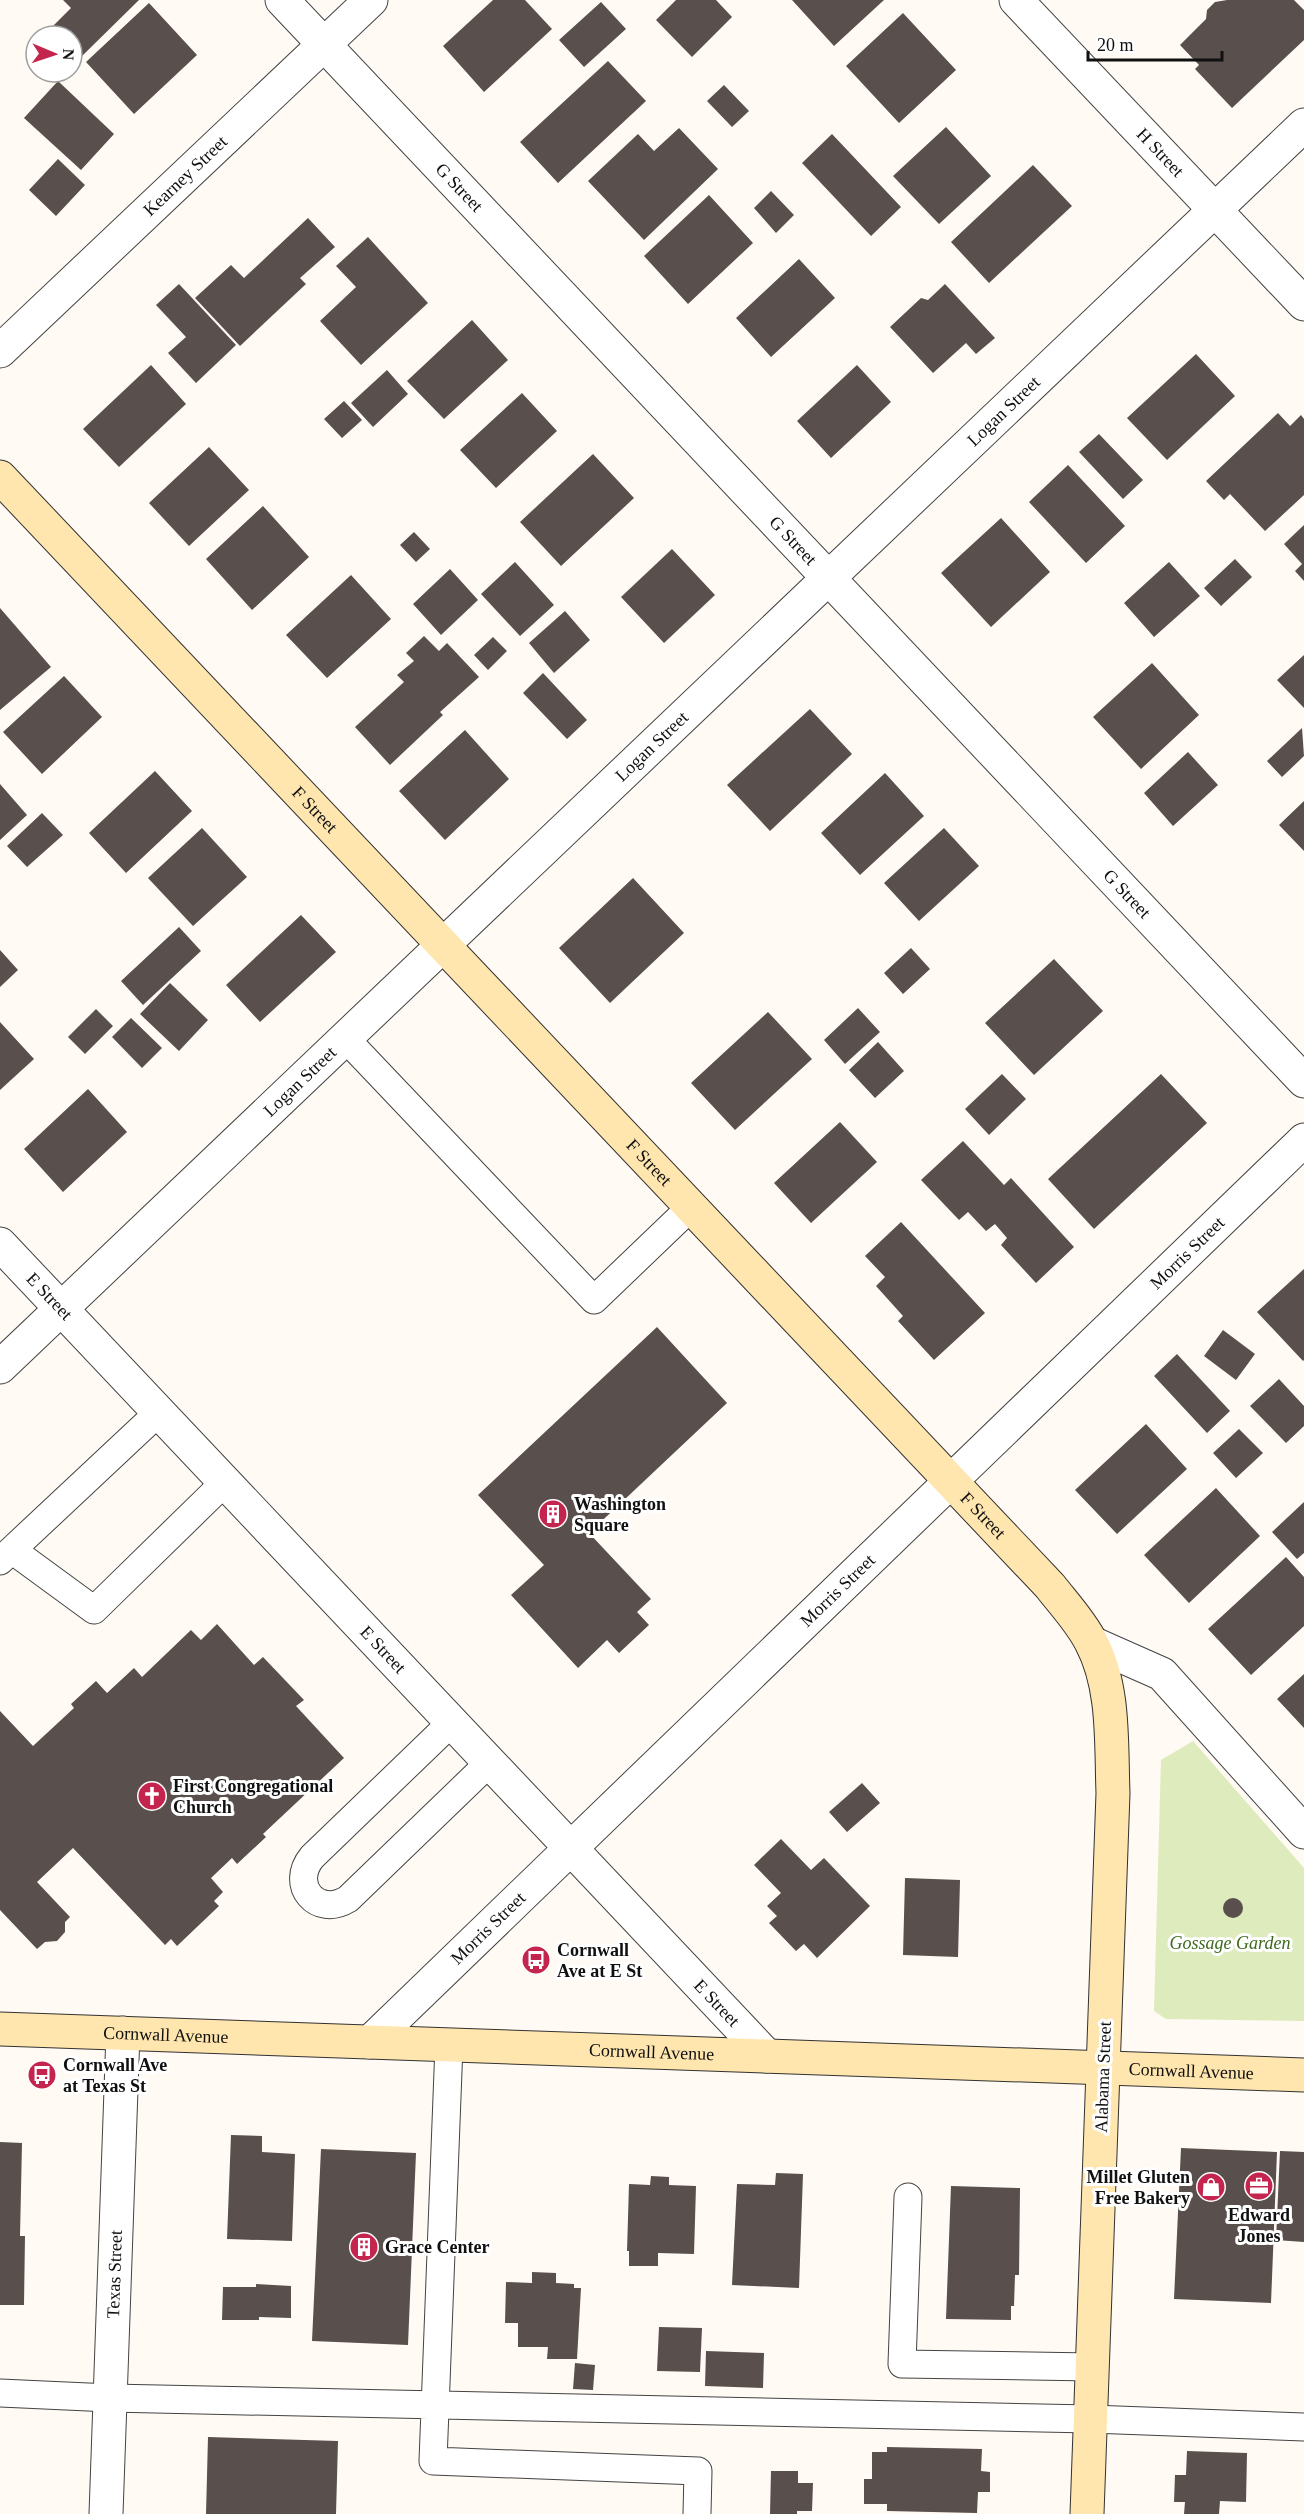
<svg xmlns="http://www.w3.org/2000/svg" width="1304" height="2514" font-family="'Times New Roman',serif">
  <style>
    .green { fill: #deebbc }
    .building { fill: #594f4c }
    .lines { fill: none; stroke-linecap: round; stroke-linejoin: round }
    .lane-casing { stroke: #434343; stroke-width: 29 }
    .street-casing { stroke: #434343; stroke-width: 35 }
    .secondary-casing { stroke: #323232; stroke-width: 35 }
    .lane { stroke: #fff; stroke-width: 27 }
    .street { stroke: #fff; stroke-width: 33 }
    .secondary { stroke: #ffe5ae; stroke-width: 33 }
    .labels { text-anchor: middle; stroke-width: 6; stroke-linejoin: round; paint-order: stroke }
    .street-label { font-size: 18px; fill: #101010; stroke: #fff }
    .poi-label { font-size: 18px; font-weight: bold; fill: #101010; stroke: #fff; text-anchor: start }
    .park-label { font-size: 18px; font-style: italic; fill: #3e6a1e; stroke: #fff }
  </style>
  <rect width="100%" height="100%" fill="#fffaf3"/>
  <path class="green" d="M1193 1741 1304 1868V2021L1166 2019 1154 2011 1161 1760Z"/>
  <path class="building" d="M63 0H139L81 57 72 47V36H61L52 27 71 8Z
    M493 0H525L552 29 484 92 443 46Z
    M676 0H716L732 17 692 57 656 20Z
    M792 0H884L834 46Z
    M1227 0H1294L1304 10V40L1232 108 1195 69 1199 65 1180 45 1206 19 1207 10 1215 2Z
    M601 2 626 29 584 67 559 40Z
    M149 3 197 55 134 114 86 62Z
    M903 13 956 70 899 123 846 66Z
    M608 61 646 101 558 183 520 142Z
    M58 81 114 134 81 170 24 118Z
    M724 85 749 111 732 127 707 101Z
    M946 127 991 176 939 224 893 176Z
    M679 128 718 169 644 240 588 181 638 134 654 151Z
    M832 134 901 207 871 236 802 163Z
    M58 159 85 185 56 216 29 190Z
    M1033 165 1072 206 989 283 951 242Z
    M771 191 794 215 776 233 754 208Z
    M709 195 753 243 688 304 644 256Z
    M308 218 335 247 300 278 306 284 240 346 195 298 231 265 244 278Z
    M368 237 428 303 361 365 320 321 356 287 336 266Z
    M799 259 835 298 771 357 736 318Z
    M179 284 236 345 196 383 168 353 186 337 156 305Z
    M945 284 995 338 976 354 966 343 933 373 890 327 921 298 928 300Z
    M472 320 508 360 444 419 407 381Z
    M1196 354 1235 396 1167 460 1127 418Z
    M151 365 186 404 119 467 83 429Z
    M857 365 891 402 831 458 797 421Z
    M387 370 408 394 373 427 351 403Z
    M522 393 557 431 496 488 460 450Z
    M344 401 362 420 342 438 324 419Z
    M1278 413 1290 426 1301 415 1304 419V495L1265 531 1230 494 1224 500 1206 481Z
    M1099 434 1143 480 1123 499 1079 452Z
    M209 447 249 490 189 546 149 503Z
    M593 454 634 498 561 566 520 522Z
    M1068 465 1125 526 1086 563 1029 502Z
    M263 506 309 557 252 610 206 559Z
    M1001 518 1050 572 991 627 941 573Z
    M1304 525V581L1295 571 1302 564 1284 544Z
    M414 532 430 549 416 562 400 545Z
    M672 549 715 595 664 643 621 597Z
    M1235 559 1252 577 1221 606 1204 588Z
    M515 562 554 605 520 636 481 594Z
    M1169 562 1200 596 1154 637 1124 603Z
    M450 569 478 600 441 635 413 604Z
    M351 575 391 619 327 678 286 635Z
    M0 608 51 667 0 710Z
    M565 611 590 640 554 673 529 643Z
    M424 636 439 651 447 643 479 677 440 712 443 715 390 765 355 727 404 682 397 675 414 661 406 653Z
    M493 637 507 651 488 670 474 655Z
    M1304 655V708L1277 680Z
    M1152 663 1199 715 1141 769 1093 717Z
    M543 673 587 720 567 739 523 693Z
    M64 676 102 717 42 774 3 732Z
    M810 709 852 754 770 831 727 785Z
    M1302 728 1304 756 1282 777 1267 761Z
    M465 730 509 779 445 840 399 791Z
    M1188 752 1218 785 1173 826 1144 793Z
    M155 771 192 811 126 873 89 833Z
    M885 773 924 816 860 875 821 833Z
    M0 784 27 815 0 840Z
    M1304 801V851L1279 825Z
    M42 813 63 835 27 867 7 846Z
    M202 828 247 877 193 926 148 878Z
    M944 828 979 866 919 921 884 883Z
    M633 878 684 933 610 1003 559 948Z
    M301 915 336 952 260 1022 226 985Z
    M179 927 201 951 143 1005 121 981Z
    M911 948 930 969 903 994 884 973Z
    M0 950 18 970 0 987Z
    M1054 959 1103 1011 1034 1075 985 1023Z
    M170 983 208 1020 179 1051 140 1014Z
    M858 1008 880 1032 845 1064 824 1040Z
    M96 1009 113 1026 85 1054 68 1037Z
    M768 1012 812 1059 735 1130 691 1083Z
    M131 1018 162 1048 142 1068 112 1037Z
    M0 1022 34 1059 0 1090Z
    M878 1042 904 1071 875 1098 849 1070Z
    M1002 1074 1026 1099 989 1135 965 1109Z
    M1161 1074 1207 1123 1094 1229 1048 1179Z
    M88 1089 127 1132 63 1192 24 1149Z
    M840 1122 877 1162 811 1223 774 1183Z
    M963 1141 1004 1185 1011 1178 1074 1247 1036 1283 1001 1245 1007 1238 995 1224 986 1231 968 1212 959 1220 921 1180Z
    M901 1222 985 1313 934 1360 898 1321 903 1316 876 1286 885 1277 865 1256Z
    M1304 1269V1360L1303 1361 1257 1312Z
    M657 1327 727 1403 589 1533 651 1599 637 1612 649 1625 619 1653 607 1640 578 1668 511 1595 544 1565 478 1495Z
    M1223 1330 1255 1354 1236 1380 1204 1356Z
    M1177 1354 1230 1411 1207 1433 1154 1376Z
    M1279 1379 1304 1406V1426L1286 1443 1250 1406Z
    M1146 1424 1187 1469 1117 1534 1075 1490Z
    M1239 1429 1263 1453 1236 1478 1213 1453Z
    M1216 1488 1260 1536 1189 1603 1144 1555Z
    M1304 1502V1553L1297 1559 1272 1532Z
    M1286 1557 1304 1577V1626L1251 1675 1208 1629Z
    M217 1624 254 1665 263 1657 304 1700 296 1706 344 1758 263 1834 266 1837 237 1864 232 1858 211 1878 223 1892 214 1901 219 1906 177 1946 171 1939 165 1945 73 1848 37 1882 70 1917 65 1922V1932L57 1941 45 1942 37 1949 0 1910V1711L33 1746 74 1708 71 1704 96 1681 107 1693 134 1668 142 1677 191 1630 201 1640Z
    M1304 1674V1728L1277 1699Z
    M862 1783 880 1803 847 1832 829 1812Z
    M781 1839 811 1870 824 1858 870 1906 817 1958 804 1944 796 1951 769 1923 777 1916 767 1906 781 1893 754 1865Z
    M905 1878 960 1880 958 1957 903 1955Z
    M1223 1908a10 10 0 1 1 20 0a10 10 0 1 1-20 0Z
    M231 2135 262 2136V2152L295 2154 292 2241 227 2239Z
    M0 2142 22 2143 20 2236H25L24 2305H0Z
    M1181 2148 1277 2152 1271 2303 1174 2299Z
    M321 2149 416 2153 408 2345 312 2341Z
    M1280 2151 1304 2152V2242L1276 2240Z
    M776 2173 803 2174 799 2288 732 2285 737 2184 775 2185Z
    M651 2176 669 2177V2185L696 2186 694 2254 658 2253V2266H629V2251H627L629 2184 650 2185Z
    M951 2186 1020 2188 1019 2275H1015L1014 2306H1011V2320L946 2319Z
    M532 2272 556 2273V2283L574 2284V2288H581L577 2359H547L548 2347H518V2323H505L506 2282 532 2283Z
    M256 2284 291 2286V2318L259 2317V2320H222L223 2287H256Z
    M659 2327 702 2328 700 2372 657 2371Z
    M706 2351 764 2353 763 2388 705 2386Z
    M575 2363 595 2365 593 2390 573 2389Z
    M208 2437 338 2441 336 2514H206Z
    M887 2447 982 2449 981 2471 990 2472V2492H978L977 2513 887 2511V2504H864V2479H872V2452H887Z
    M1187 2451 1247 2453 1246 2502 1220 2501 1219 2514H1184L1185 2502H1174L1175 2475H1186Z
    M771 2471H798V2483H813L812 2511H797V2514H770Z"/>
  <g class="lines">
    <g class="lane-casing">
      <path id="lane" d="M345 1038 594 1300 691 1207
        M12 1550 94 1610 225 1482
        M0 1561 159 1412
        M452 1722 312 1857C289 1885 317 1918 348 1899L490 1762
        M449 2045 433 2461 698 2471 697 2514
        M908 2197 902 2364 1092 2367
        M0 2393 110 2398 1091 2419 1304 2427"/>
    </g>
    <g class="street-casing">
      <g id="street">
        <path id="s1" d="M282 0 1304 1081"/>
        <path id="s2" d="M1016 0 1304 304"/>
        <path id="s3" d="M0 351 371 0"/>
        <path id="s4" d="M0 1244 767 2056"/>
        <path id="s5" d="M0 1367 1304 125"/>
        <path d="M1092 1643 1162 1674 1304 1832"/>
        <path id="s6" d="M370 2042 1304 1140"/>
        <path id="s7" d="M106 2514 123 2033"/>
      </g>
    </g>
    <g class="secondary-casing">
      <g id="secondary">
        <path id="s8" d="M0 477 1050 1586C1064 1604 1081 1622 1091 1642 1115 1687 1111 1744 1113 1793L1087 2514"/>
        <path id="s9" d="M0 2029 1304 2075"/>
      </g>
    </g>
    <use href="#lane" class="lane"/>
    <use href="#street" class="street"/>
    <use href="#secondary" class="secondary"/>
  </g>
  <defs>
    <g id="building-disc" transform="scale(1.5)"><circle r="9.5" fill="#c3254e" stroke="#fff"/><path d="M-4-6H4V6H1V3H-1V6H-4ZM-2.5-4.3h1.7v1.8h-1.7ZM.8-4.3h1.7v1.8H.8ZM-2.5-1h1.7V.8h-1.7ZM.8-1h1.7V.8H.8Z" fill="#fff"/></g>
    <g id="church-disc" transform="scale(1.5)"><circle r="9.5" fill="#c3254e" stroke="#fff"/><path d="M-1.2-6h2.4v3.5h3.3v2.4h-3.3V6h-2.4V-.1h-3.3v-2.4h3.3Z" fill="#fff"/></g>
    <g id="bus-disc" transform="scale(1.5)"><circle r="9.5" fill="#c3254e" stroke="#fff"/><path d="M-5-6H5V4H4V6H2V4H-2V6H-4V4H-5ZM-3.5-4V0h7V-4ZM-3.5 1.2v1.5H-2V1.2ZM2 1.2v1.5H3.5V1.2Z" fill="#fff"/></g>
    <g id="office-disc" transform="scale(1.5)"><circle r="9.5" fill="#c3254e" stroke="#fff"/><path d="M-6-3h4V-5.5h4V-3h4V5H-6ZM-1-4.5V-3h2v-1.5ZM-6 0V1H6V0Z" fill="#fff"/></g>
    <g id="shop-disc" transform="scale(1.5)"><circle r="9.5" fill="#c3254e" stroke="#fff"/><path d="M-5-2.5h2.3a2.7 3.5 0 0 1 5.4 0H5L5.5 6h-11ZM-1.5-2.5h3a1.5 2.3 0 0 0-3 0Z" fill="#fff"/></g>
  </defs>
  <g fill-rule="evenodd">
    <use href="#building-disc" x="553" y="1514"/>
    <use href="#church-disc" x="152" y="1796"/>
    <use href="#bus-disc" x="536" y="1960"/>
    <use href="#bus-disc" x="42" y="2075"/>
    <use href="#office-disc" x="1259" y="2186"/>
    <use href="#shop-disc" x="1211" y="2187"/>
    <use href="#building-disc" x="364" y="2247"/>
  </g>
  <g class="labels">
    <g class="street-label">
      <text dy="6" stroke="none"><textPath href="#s2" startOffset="210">H Street</textPath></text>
      <text dy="6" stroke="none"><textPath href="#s3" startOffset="255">Kearney Street</textPath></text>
      <text dy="6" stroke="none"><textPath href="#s1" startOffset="258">G Street</textPath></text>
      <text dy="6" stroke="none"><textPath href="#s5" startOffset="1386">Logan Street</textPath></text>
      <text dy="6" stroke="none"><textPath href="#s1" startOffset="744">G Street</textPath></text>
      <text dy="6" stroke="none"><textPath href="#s5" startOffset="900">Logan Street</textPath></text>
      <text dy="6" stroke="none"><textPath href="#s8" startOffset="458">F Street</textPath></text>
      <text dy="6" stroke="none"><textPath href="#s1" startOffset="1230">G Street</textPath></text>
      <text dy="6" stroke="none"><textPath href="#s5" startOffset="414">Logan Street</textPath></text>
      <text dy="6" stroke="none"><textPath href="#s8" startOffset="944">F Street</textPath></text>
      <text dy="6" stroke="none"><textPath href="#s6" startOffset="1136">Morris Street</textPath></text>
      <text dy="6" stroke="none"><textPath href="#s4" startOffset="72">E Street</textPath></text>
      <text dy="6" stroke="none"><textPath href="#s8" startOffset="1430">F Street</textPath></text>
      <text dy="6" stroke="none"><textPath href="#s6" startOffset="650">Morris Street</textPath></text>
      <text dy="6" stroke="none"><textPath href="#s4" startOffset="558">E Street</textPath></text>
      <text dy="6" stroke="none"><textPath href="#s6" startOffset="164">Morris Street</textPath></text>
      <text dy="6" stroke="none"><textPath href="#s4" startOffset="1044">E Street</textPath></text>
      <text dy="6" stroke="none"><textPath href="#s9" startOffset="166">Cornwall Avenue</textPath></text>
      <text dy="6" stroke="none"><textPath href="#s9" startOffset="652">Cornwall Avenue</textPath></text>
      <text dy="6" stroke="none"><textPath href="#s9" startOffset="1192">Cornwall Avenue</textPath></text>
      <text transform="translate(1103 2077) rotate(-88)" y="6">Alabama Street</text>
      <text dy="6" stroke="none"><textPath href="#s7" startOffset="240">Texas Street</textPath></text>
    </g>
    <g class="poi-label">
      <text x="574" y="1510">Washington<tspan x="574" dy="21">Square</tspan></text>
      <text x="173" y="1792">First Congregational<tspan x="173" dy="21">Church</tspan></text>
      <text x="557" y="1956">Cornwall<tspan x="557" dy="21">Ave at E St</tspan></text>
      <text x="63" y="2071">Cornwall Ave<tspan x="63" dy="21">at Texas St</tspan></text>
      <text x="1190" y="2183" text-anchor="end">Millet Gluten<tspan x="1190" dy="21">Free Bakery</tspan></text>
      <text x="1259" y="2221" text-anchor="middle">Edward<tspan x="1259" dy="21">Jones</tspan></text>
      <text x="385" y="2253">Grace Center</text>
    </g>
    <g class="park-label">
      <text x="1230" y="1949">Gossage Garden</text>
    </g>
  </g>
  <g transform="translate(54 54) rotate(92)"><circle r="28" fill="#ffffff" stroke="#9f9f9f" stroke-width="1.5"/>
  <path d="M0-4.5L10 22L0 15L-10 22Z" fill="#c3254e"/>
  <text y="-9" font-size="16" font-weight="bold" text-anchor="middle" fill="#101010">N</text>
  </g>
  <path d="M1088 51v9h134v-9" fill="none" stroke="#101010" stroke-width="3"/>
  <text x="1097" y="51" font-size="18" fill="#101010" stroke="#ffffff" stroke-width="4.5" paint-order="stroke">20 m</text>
</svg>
